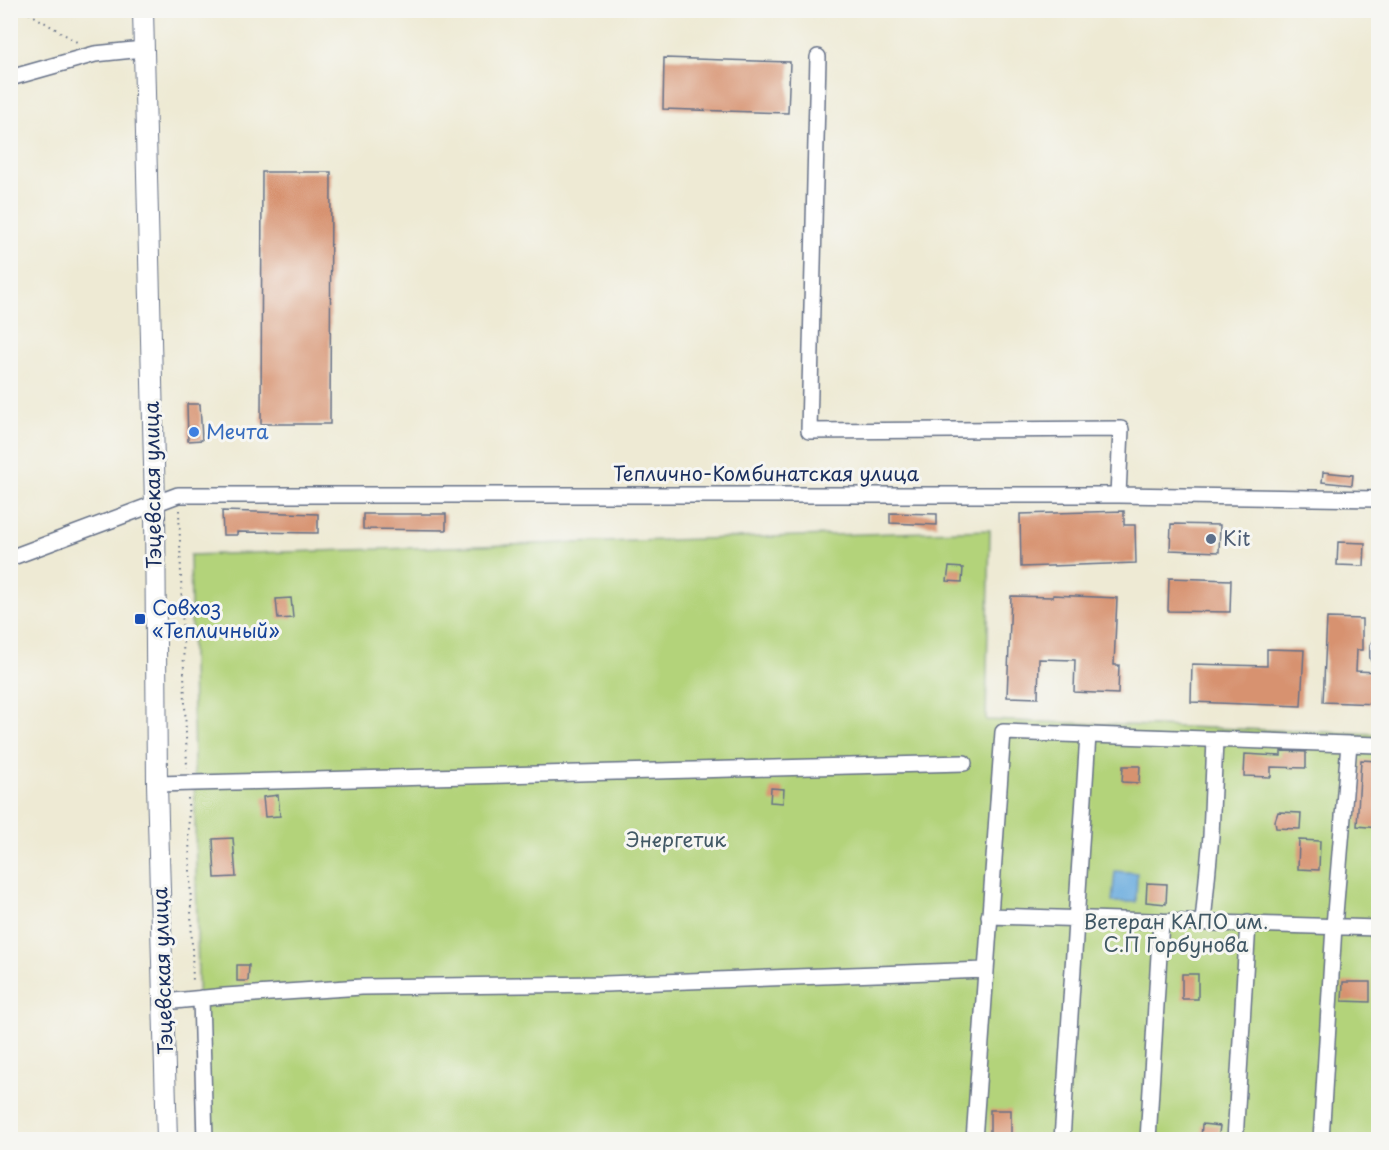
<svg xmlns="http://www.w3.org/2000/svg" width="1389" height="1150" font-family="'Playpen Sans',sans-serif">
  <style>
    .green { fill: #b3d37a; stroke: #67816c; stroke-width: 1.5 }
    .water { fill: #6aacde; stroke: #426e9e; stroke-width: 1.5 }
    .building { fill: #d7926f }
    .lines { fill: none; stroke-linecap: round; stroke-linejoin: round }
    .minor-casing { stroke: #657087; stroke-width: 18 }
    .major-casing { stroke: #657087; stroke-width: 22 }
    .path { stroke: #657087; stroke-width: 2; stroke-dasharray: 1.5 4.5; stroke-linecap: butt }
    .minor { stroke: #fff; stroke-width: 15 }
    .major { stroke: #fff; stroke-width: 20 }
    .shop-dot { fill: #3f7fe0; stroke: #f6f6f2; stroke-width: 2 }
    .service-dot { fill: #5c6f8a; stroke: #f6f6f2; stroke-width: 2 }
    .transit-dot { fill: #1a4fb4; stroke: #f6f6f2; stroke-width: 2 }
    .labels { text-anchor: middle; stroke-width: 6; stroke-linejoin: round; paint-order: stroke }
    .shop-label { font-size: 20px; fill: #366cbe; stroke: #f6f6f2; text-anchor: start }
    .street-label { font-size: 20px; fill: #1b2f5e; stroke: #f6f6f2 }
    .service-label { font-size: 20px; fill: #4e5e75; stroke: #f6f6f2; text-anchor: start }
    .transit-label { font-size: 20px; fill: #164399; stroke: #f6f6f2; text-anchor: start }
    .park-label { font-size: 20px; fill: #415865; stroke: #f6f6f2 }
  </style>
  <rect width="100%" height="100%" fill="#f6f6f2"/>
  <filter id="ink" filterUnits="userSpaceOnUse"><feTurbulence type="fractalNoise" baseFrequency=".0167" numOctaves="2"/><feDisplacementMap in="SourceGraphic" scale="12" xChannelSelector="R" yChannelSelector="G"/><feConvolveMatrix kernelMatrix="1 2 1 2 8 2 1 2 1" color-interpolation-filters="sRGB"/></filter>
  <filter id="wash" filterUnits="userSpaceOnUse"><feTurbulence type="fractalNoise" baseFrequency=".008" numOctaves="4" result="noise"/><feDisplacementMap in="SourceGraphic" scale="24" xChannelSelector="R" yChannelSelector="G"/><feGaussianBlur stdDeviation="1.35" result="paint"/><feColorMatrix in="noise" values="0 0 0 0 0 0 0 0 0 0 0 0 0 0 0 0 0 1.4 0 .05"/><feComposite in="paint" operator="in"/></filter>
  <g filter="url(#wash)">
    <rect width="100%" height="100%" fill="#eeead4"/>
    <path class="green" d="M990 530 986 720 1378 734V1139H201L190 555Z"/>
    <path class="water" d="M1115 871 1137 873 1136 902H1112Z"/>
    <g id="blocks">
      <path class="building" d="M664 58 790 62 788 113 663 109Z
        M262 172H331L330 424H261Z
        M187 404H200L202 440 188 441Z
        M1323 472 1353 475 1352 485 1322 482Z
        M222 511 318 514V533L237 532V535H223Z
        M1124 511V525H1135L1136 563 1021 567 1020 514Z
        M890 513 937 514V525L890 523Z
        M363 514H446V530L363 529Z
        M1171 524 1220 525 1219 552 1170 550Z
        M1338 542 1365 543 1364 566 1337 565Z
        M949 567 963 568 962 582 947 581Z
        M1169 578 1231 580 1230 612 1168 611Z
        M1053 595 1117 598 1114 665H1119L1118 694 1074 692 1075 660 1039 659 1038 698 1007 697 1011 596 1053 597Z
        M291 598 293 618 278 619 276 599Z
        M1327 618 1362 619V650H1357L1356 671 1378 672V704L1323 702Z
        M1267 649 1304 650 1301 706 1191 702 1192 664 1267 666Z
        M1281 751 1306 752V768L1271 767V777L1244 776 1245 754 1281 756Z
        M1361 760 1378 761V828L1357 826Z
        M1123 766H1140L1139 783 1122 782Z
        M771 788 784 789 783 803 770 802Z
        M278 795 280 816 265 817 263 797Z
        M1278 812 1301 813 1300 829 1276 828 1275 821Z
        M233 838 236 877 215 878 213 839Z
        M1299 840 1320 841 1319 870 1298 869Z
        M1147 883 1167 884 1166 904 1146 902Z
        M237 965H249L248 981H237Z
        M1182 974H1198V999H1182Z
        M1343 982H1370V1002L1342 1001Z
        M990 1110H1011V1135H990Z
        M1202 1124 1220 1126 1218 1140 1201 1139Z"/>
    </g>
  </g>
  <g filter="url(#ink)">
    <use href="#blocks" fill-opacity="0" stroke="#657087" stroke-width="1.5"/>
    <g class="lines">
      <g class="minor-casing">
        <path id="minor" d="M818 57 809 431 1121 429 1118 495
          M10 78 95 54 143 49
          M10 558 178 495H1118L1378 499
          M1378 647V657
          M157 784 964 763
          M989 916 1378 928
          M1203 922 1211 836 1215 740
          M201 998 205 1140
          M164 1002 225 996 362 987 605 984 985 970
          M974 1140 1003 732 1378 745
          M1062 1140 1088 735
          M1148 1140 1161 921
          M1235 1140 1248 923
          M1321 1140 1334 926 1349 744"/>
      </g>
      <g class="major-casing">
        <path id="major" d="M143 10 155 505 157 784 167 1140"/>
      </g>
      <path class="path" d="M24 10 80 44
        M179 510 187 768
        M188 798 193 984"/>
      <use href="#minor" class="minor"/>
      <use href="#major" class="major"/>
    </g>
  </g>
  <circle class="shop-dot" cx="194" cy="432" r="6"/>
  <circle class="service-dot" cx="1211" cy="539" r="6"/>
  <rect class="transit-dot" x="134" y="613" width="12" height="12" rx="3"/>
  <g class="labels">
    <g class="shop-label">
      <text x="206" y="439">Мечта</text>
    </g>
    <g class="street-label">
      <text x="766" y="481">Теплично-Комбинатская улица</text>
      <text transform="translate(153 485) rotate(-91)" y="7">Тэцевская улица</text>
      <text transform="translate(163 971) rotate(-92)" y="7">Тэцевская улица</text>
    </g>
    <g class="service-label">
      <text x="1223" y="546">Kit</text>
    </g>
    <g class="transit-label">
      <text x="152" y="615">Совхоз<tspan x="152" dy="23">«Тепличный»</tspan></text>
    </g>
    <g class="park-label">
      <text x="676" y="847">Энергетик</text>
      <text x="1176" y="929">Ветеран КАПО им.<tspan x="1176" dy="23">С.П Горбунова</tspan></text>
    </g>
  </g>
  <rect width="1389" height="1150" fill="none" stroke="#f6f6f2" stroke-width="36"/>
</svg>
